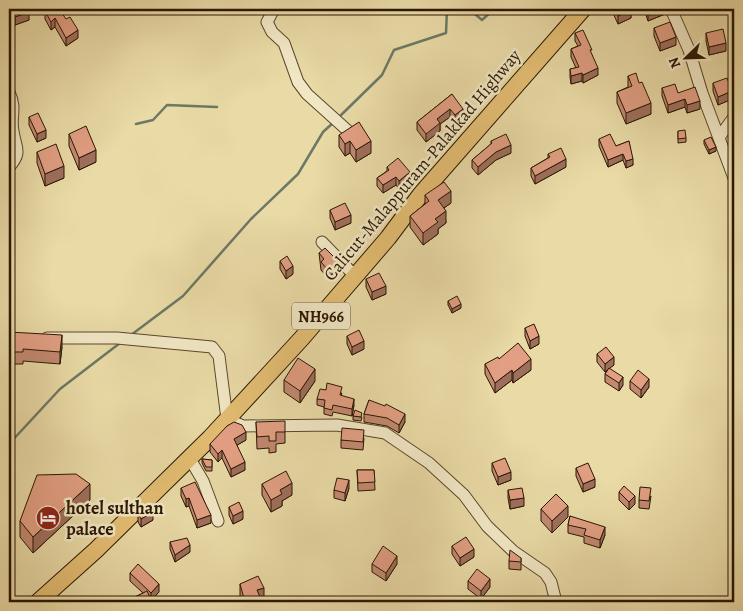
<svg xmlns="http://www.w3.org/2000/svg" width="743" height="611" font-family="Alegreya,serif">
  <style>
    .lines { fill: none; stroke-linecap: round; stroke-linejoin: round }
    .stream { stroke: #6b7965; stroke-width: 2.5 }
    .minor-casing { stroke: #59482b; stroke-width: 13 }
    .highway-casing { stroke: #291702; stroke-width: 18 }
    .minor { stroke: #f1e7c5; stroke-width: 11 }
    .highway { stroke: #e4bd73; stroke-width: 16 }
    .wall { fill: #c28971; stroke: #291702 }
    .shaded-wall { fill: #9e6f5c; stroke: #291702 }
    .building { fill: #e29f83; stroke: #291702 }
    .labels { text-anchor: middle; stroke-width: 5; stroke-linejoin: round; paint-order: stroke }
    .shield { fill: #f1e7c5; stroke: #65553c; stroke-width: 1 }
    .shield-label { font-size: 16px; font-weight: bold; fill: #291702 }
    .street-label { font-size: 18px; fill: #291702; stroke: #f1e7c5 }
    .poi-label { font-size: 18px; font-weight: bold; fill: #291702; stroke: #f1e7c5; text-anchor: start }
  </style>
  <rect width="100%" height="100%" fill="#e9daa6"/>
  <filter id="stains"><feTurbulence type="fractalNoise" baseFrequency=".004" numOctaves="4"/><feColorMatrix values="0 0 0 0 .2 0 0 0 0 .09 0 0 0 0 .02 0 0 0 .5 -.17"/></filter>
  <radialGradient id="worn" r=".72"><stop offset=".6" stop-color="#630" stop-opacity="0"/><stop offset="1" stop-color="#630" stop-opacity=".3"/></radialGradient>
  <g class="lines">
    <path class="stream" d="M469 9 482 20 494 9
      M338 118 382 75 394 50 446 33 447 9
      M136 124 153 120 167 105 217 107
      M131 335 183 296 251 219 298 174 323 132 334 122
      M9 444 60 389 120 343"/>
    <g class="minor-casing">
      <path id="minor" d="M274 9 267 22 272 32 284 43 298 82 307 94 347 130
        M671 9 689 50 702 93 734 178
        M9 92C17 109 10 116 13 131 15 147 23 152 9 167
        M720 136 734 117
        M322 242 355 276
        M47 338H117L212 347 219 356 227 419 243 426 337 425 385 433 429 463 464 495 487 526 513 551 545 573 551 582 556 602
        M190 459 203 481 218 521"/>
    </g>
    <g class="highway-casing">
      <path id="highway" d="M38 602 96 550 210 438 302 338 388 238 421 194 583 9"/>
    </g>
    <use href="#minor" class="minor"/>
    <use href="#highway" class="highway"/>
  </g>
  <path class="wall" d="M9 9H27L29 20 15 25 9 11Z
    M612 9H630L631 18 618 24 612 11Z
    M644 9H665V14L648 21Z
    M45 11 66 19 78 38 66 46 55 27 51 30 45 19Z
    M654 28 676 45 660 51 654 36Z
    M575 33 592 55 598 75 583 83 582 81 571 84 570 77V69L576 68 571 57V49L578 46 575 41Z
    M706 33 726 51 709 55 706 41Z
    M628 76 651 114 626 124 617 103V92L628 87Z
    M713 83 732 99 718 105 713 91Z
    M662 88 678 93 700 109 687 113 685 107 668 113 662 96Z
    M452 94 463 117 455 123 450 117 440 124V131L426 142 417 130V122Z
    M29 117 46 138 37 142 29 125Z
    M678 131 686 138V142L678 143Z
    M69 134 96 162 79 170 69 146Z
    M339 135 371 153 356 162 350 153 345 156 339 147Z
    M599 139 616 146 629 141 633 165 626 168 623 160 608 167 599 146Z
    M704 140 716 151 709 154 704 144Z
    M491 141 511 153 496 160 478 175 472 168V160L491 144Z
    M37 152 64 178 45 186 37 163Z
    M548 154 566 167 535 184 531 176V168L548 158Z
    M387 167 410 180 399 189 396 185 383 193 377 186V178L387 171Z
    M425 195 451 203 444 208 446 223 438 229V234L423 245 410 227V216L425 204Z
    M330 210 351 223 335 230 330 218Z
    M319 253 338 269 328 278 321 270Z
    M280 261 293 274 286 279 280 269Z
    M366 279 386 294 372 300 366 287Z
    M448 301 461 308 452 313 448 305Z
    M525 328 539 344 530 349 525 336Z
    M9 332 62 347 60 364 23 361V364H9Z
    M347 336 364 349 352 355 347 344Z
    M597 354 614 365 609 368 623 385 619 391 605 382V374L608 369 605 372 597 362Z
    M499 359 531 370 513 383 512 380 495 393 485 374V364Z
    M284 380 315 381 300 403 284 392Z
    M630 381 649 387 641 398 630 389Z
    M342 393 341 396 354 405 352 416 333 412 332 416 324 414V407L317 405V399Z
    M369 400 405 422 399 433 387 426 364 422V414Z
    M353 416 362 417 361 421 353 420Z
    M256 422 285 432V443L276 444V452L269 453V448L257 449Z
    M364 438 363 450 341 448V440Z
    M246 440 237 445 245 470 231 477 222 458 218 462 210 452V444Z
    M202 459 212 460V471H206L202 463Z
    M492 463 511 480 498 485 492 471Z
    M576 468 595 487 583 492 576 476Z
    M357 470H374L375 490 358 491Z
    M262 484 292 495 282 501V506L271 512 262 495Z
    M181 488 211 523 197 528 189 506 186 507 181 496Z
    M349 488 345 501 334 498V490Z
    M508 490 524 506 510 509 508 498Z
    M619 492 635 504 629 510 619 500Z
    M651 496 649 509 639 508V500Z
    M90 500 33 553 20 537V521Z
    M229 507 243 519 233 524 229 515Z
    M541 509 568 517 552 533 541 521Z
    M138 514 153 520 141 527 138 522Z
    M570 516 605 535 600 548 584 543V537L568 533V525Z
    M170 542 190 552 175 562 170 549Z
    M452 546 474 557 460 566 452 554Z
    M521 558V570L509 569V561Z
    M372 564H397L386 581 372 572Z
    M130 573 159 592 151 600 152 602H129V600L143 593 130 581Z
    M468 581 490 587 481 599 468 589Z
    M240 584 264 600 260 601V602H242L240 596Z"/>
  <path class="shaded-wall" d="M648 9H665V14L648 21Z
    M631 10V18L618 24V16Z
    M29 12V20L15 25V17Z
    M55 18V27L51 30V22Z
    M78 30V38L66 46V38Z
    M676 37V45L660 51V43Z
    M726 43V51L709 55V47Z
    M598 68V75L583 83V75Z
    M582 73V81L571 84V76Z
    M732 91V99L718 105V97Z
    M685 99V107L668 113V105Z
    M700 101V109L687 113V105Z
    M651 103V114L626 124V113Z
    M450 109V117L440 124V131L426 142V134L437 119Z
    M463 109V117L455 123V115Z
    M46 130V138L37 142V134Z
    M350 141V153L345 156V144Z
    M371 141V153L356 162V150Z
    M511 145V153L496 160 478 175V167L496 152Z
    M716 147V151L709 154V150Z
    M96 150V162L79 170V158Z
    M623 154V160L608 167V160Z
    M566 159V167L535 184V176Z
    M633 159V165L626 168V161Z
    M64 166V178L45 186V174Z
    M410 172V180L399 189V181Z
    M396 177V185L383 193V185Z
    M451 191V203L438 212V200Z
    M446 211V223L438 229V234L423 245V233L435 219Z
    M351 215V223L335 230V222Z
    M338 261V269L328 278V270Z
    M293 266V274L286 279V271Z
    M386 286V294L372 300V292Z
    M461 304V308L452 313V309Z
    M62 335V347L60 364V352Z
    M539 336V344L530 349V341Z
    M364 341V349L352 355V347Z
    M614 357V365L605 372V364Z
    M531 359V370L513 383V373Z
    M315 369V381L300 403V391Z
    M512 370V380L495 393V383Z
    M623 377V385L619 391V383Z
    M649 379V387L641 398V390Z
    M354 399V405L352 416V409Z
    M405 414V422L399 433V425Z
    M246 432V440L234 447V439Z
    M222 450V458L218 462V454Z
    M245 462V470L231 477V469Z
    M511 472V480L498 485V477Z
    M595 479V487L583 492V484Z
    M349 480V488L345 501V493Z
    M292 483V495L282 501V506L271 512V500L280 490Z
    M90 484V500L33 553V537Z
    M635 496V504L629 510V502Z
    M189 498V506L186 507V499Z
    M524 498V506L510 509V500Z
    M568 506V517L552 533V521Z
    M243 511V519L233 524V516Z
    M153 512V520L141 527V519Z
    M211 515V523L197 528V520Z
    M605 527V535L600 548V540Z
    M190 545V552L175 562V555Z
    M474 549V557L460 566V558Z
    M397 556V564L386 581V573Z
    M490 579V587L481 599V591Z
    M159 584V592L151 601V593Z
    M264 588V600L260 601V602H248L257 590Z"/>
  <path class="building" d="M11 9H27L29 12 15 17Z
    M47 9H59L66 19 70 17 78 30 66 38 55 18 51 22 45 11Z
    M615 9H630L631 10 618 16Z
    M670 22 676 37 660 43 654 28Z
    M723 29 726 43 709 47 706 33Z
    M583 30 592 50H590L598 68 583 75 582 73 571 76 570 69 579 67 571 49 581 45 575 33Z
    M636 73 639 83 642 82 651 103 626 113 617 92 632 86 628 76Z
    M727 78 732 91 718 97 713 83Z
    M675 84 678 93 695 87 700 101 687 105 685 99 668 105 662 88Z
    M452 94 463 109 455 115 450 109 437 119 440 123 426 134 417 122Z
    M38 113 46 130 37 134 29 117Z
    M359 122 371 141 356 150 350 141 345 144 339 135Z
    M86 126 96 150 79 158 69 134Z
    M685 130 686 138 678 139V131Z
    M506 134 511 145 496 152 478 167 472 160 492 143 491 141Z
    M610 134 616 146 629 141 633 159 626 161 623 154 608 160 599 139Z
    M711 137 716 147 709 150 704 140Z
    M56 144 64 166 45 174 37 152Z
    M561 148 566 159 535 176 531 168 550 157 548 154Z
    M398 158 410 172 399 181 396 177 383 185 377 178 389 170 387 167Z
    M444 182 451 191 438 200 446 211 435 219 438 222 423 233 410 216 429 201 425 195Z
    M345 203 351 215 335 222 330 210Z
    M325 248 338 261 328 270 321 262 324 259 319 253Z
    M287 256 293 266 286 271 280 261Z
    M379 273 386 286 372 292 366 279Z
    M457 296 461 304 452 309 448 301Z
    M534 324 539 336 530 341 525 328Z
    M359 330 364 341 352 347 347 336Z
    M9 332 62 335 60 352 23 349V352H9Z
    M518 343 531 359 513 373 512 370 495 383 485 364 498 357 499 359Z
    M606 347 614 357 605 364 597 354Z
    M298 358 315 369 300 391 284 380Z
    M609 368 623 377 619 383 605 374Z
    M638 370 649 379 641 390 630 381Z
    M327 383 342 387 340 395 354 399 352 409 333 405 332 410 324 408 325 400 317 399 320 389 326 390Z
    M369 400 385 406 386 404 405 414 399 425 387 418 364 414Z
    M355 410 362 413 361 417 353 416Z
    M285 421V432H276V441H269V436L257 437 256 422Z
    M234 422 242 425 246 432 234 439 245 462 231 469 222 450 218 454 210 444 227 426Z
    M342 428 364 430 363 442 341 440Z
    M505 458 511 472 498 477 492 463Z
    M202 459 212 460V467H206Z
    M588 463 595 479 583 484 576 468Z
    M357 470H374L375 482 358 483Z
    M286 471 292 483 280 490 282 494 271 500 262 484Z
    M76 474 90 484 33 537 20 521 37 475Z
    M337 478 349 480 345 493 334 490Z
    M195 482 211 515 197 520 189 498 186 499 181 488Z
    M624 486 635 496 629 502 619 492Z
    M640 487 651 488 649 501 639 500Z
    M522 488 524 498 510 500 508 490Z
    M556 494 568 506 552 521 541 509Z
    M239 502 243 511 233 516 229 507Z
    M148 505 153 512 141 519 138 514Z
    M570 516 605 527 600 540 584 535 586 529 568 525Z
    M466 537 474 549 460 558 452 546Z
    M187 538 190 545 175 555 170 542Z
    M383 546 397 556 386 573 372 564Z
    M510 550 521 558V562L509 561Z
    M138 564 159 584 151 593 130 573Z
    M477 569 490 579 481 591 468 581Z
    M258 576 264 588 257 590 260 597 248 602H245L240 584Z
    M147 591 152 602H131L129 600Z
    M80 596 89 602H76Z"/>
  <defs>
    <g id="hotel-disc" transform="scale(1.25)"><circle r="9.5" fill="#8f2418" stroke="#f1e7c5"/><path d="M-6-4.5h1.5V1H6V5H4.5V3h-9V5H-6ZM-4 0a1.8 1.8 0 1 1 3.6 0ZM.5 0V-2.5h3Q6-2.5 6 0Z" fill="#fff"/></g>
  </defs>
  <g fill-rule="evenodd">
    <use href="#hotel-disc" x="48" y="518"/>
  </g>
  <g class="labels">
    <rect class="shield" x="292" y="302.5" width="58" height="27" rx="4"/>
    <g class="shield-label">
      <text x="321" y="322">NH966</text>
    </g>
    <g class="street-label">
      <text transform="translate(422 165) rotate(-50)" y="6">Calicut-Malappuram-Palakkad Highway</text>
    </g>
    <g class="poi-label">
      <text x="66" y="514">hotel sulthan<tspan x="66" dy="21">palace</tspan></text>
    </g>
  </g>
  <rect width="743" height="611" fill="none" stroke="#e9daa6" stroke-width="30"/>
  <rect x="10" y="10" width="723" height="591" fill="none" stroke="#291702" stroke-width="2.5"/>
  <rect x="15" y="15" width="713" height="581" fill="none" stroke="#291702"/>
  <g transform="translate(686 58) rotate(247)" stroke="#f1e7c5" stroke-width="4" paint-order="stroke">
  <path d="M0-4L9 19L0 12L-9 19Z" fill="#291702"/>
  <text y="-8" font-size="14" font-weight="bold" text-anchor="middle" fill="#291702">N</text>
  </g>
  <rect width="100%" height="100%" filter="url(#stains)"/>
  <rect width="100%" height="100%" fill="url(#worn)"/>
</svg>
